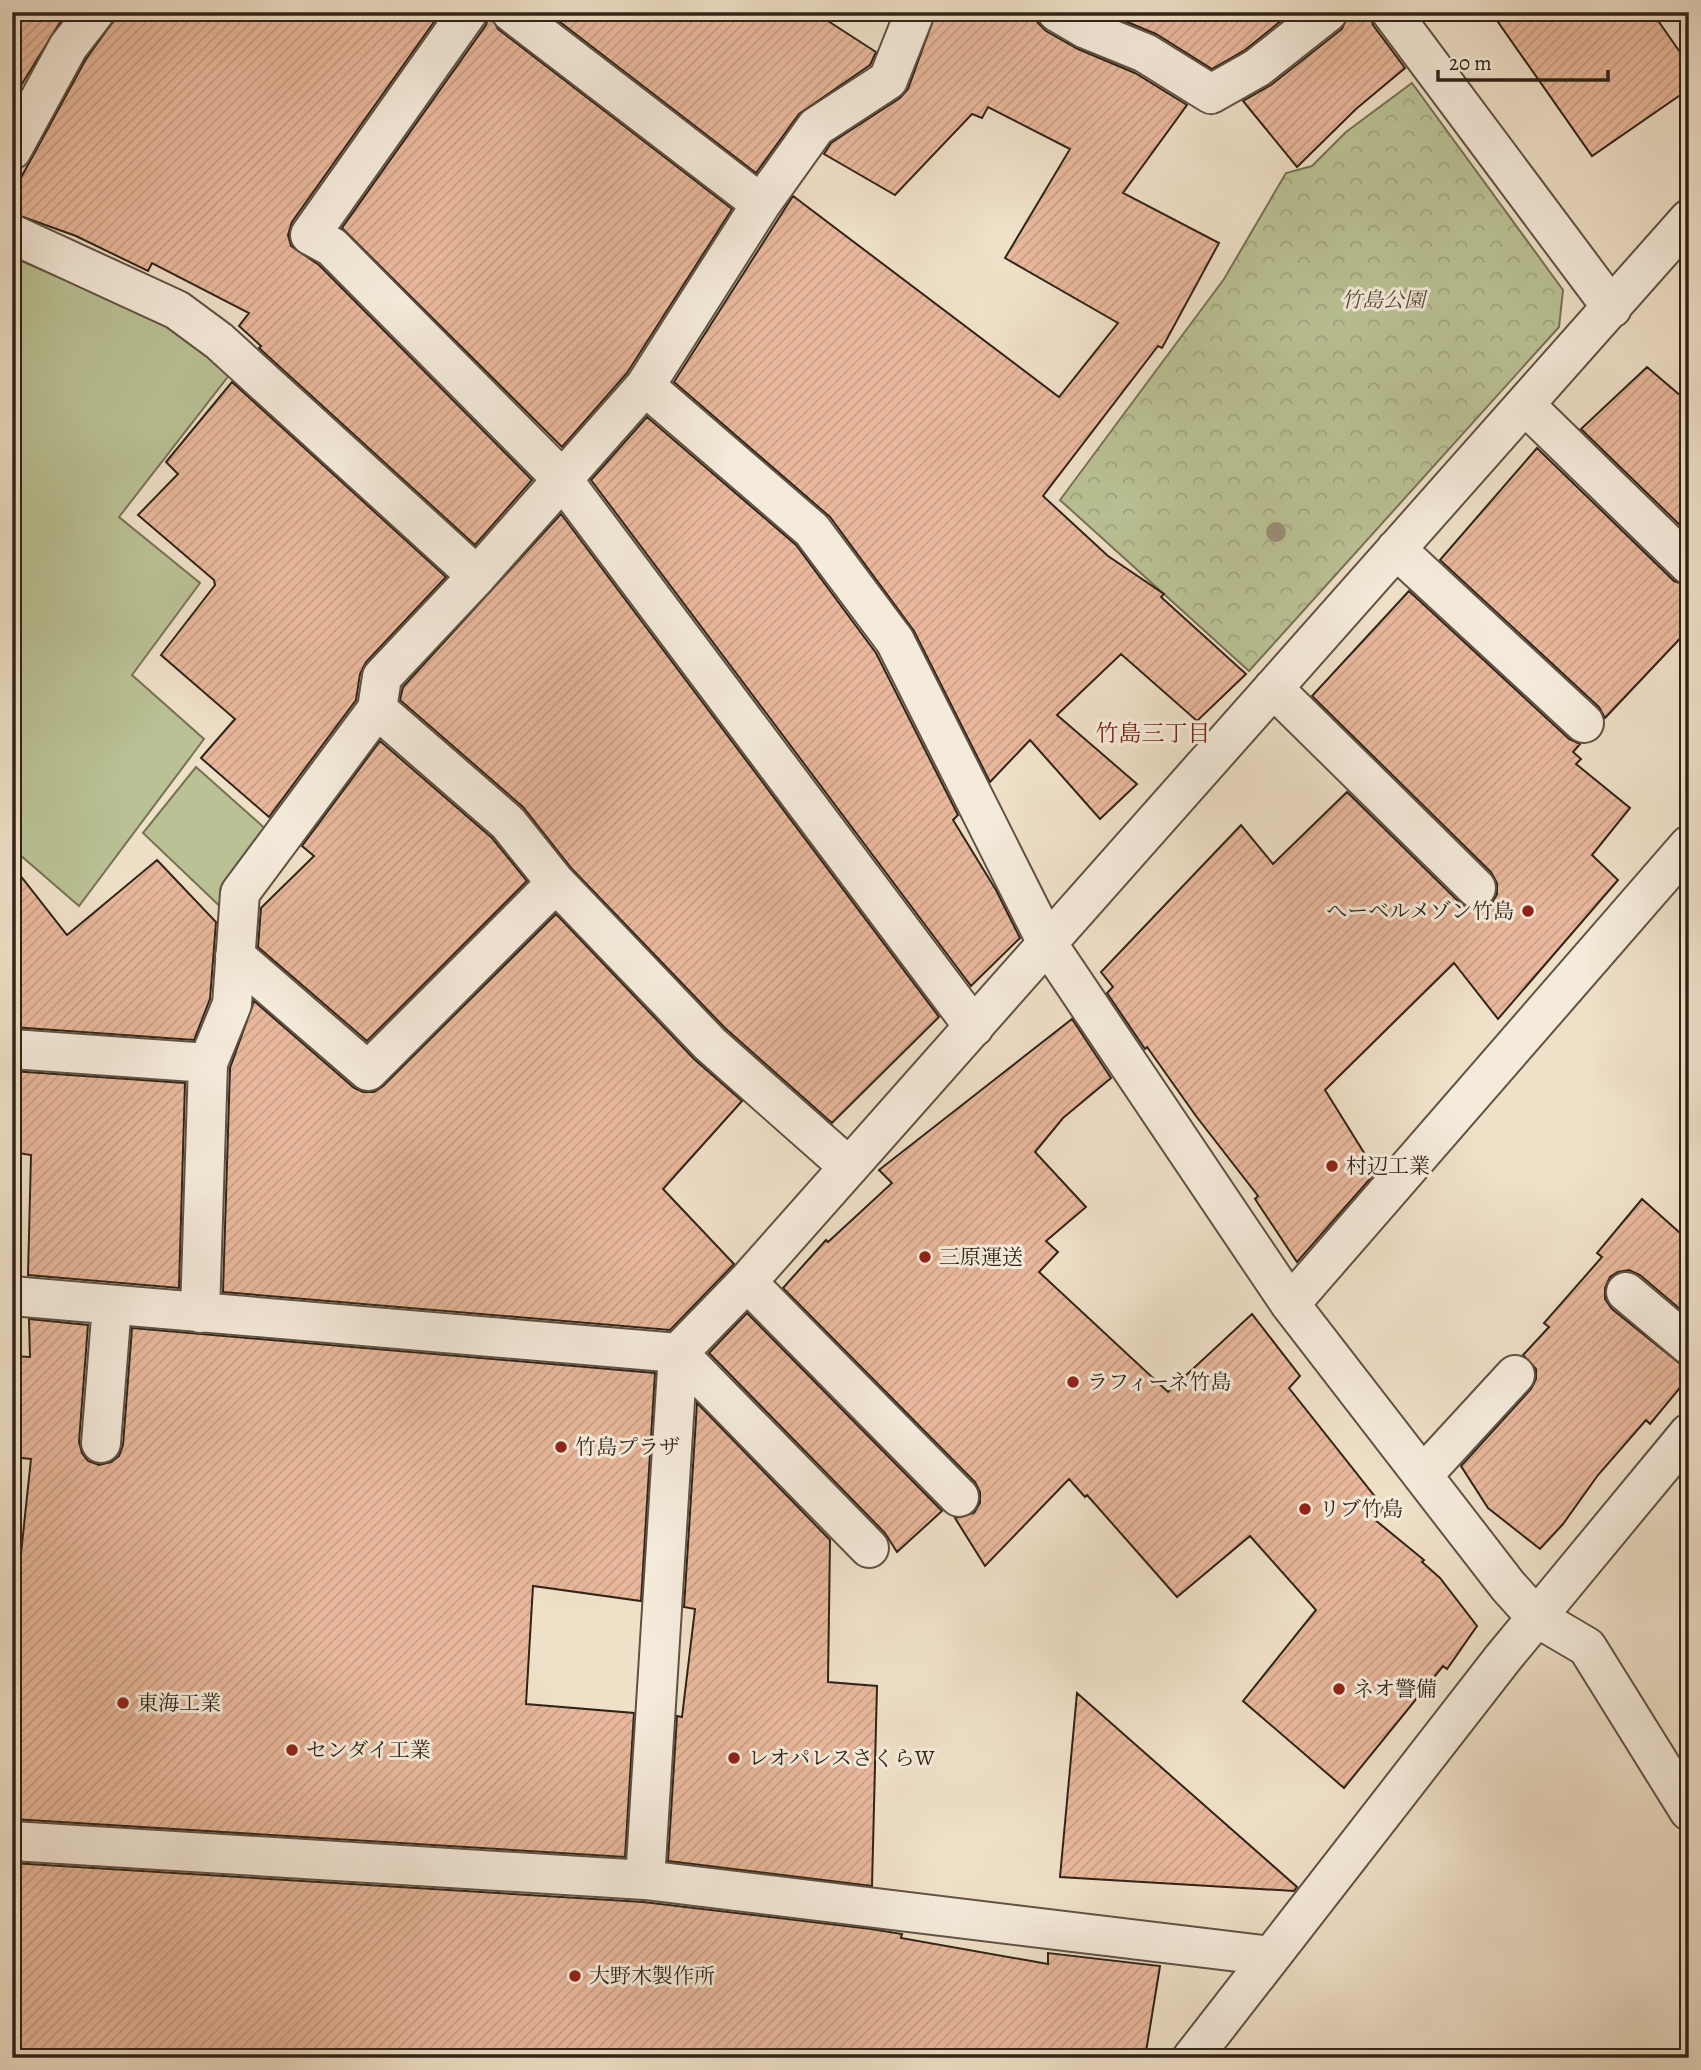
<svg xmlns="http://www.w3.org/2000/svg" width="1701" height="2070" font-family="Alegreya,'Noto Serif JP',serif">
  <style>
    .grass { fill: #bac295; stroke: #767256; stroke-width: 2 }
    .park { fill: url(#park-crowns); stroke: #767256; stroke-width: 2 }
    .building { fill: url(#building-hatch); stroke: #312318; stroke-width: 2 }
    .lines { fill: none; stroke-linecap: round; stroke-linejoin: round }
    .minor-casing { stroke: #605244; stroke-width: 42 }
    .minor { stroke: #f5ebdb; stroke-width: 38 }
    .tree { fill: #998e78 }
    .poi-dot { fill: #8f2418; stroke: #f5ebdb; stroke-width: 2.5 }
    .labels { text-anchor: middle; stroke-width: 6; stroke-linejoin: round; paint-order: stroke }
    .park-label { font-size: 21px; font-style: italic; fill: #534b37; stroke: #f5ebdb }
    .poi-label { font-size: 21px; fill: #312318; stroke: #f5ebdb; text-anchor: start }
    .neighbourhood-label { font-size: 23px; fill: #7a1f14; stroke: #f5ebdb }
  </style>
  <defs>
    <pattern id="park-crowns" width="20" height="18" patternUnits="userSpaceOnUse" patternTransform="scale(1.75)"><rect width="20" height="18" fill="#bac295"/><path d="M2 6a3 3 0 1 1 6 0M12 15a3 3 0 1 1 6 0" fill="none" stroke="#a0a680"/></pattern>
    <pattern id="building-hatch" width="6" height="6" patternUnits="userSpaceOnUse" patternTransform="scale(1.75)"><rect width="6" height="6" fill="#e9b89c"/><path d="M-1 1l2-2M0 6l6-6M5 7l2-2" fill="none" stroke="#c89e86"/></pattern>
  </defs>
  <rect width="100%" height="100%" fill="#efe0c8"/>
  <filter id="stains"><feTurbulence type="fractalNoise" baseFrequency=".00286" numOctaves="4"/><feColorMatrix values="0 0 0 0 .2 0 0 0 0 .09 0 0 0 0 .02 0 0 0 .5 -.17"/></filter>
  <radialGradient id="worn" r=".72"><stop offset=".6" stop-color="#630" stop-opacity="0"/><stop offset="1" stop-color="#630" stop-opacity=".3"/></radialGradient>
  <path class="grass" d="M12 257 170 325 230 374 119 517 200 583 132 675 204 739 79 906 12 848Z
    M196 767 269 832 227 913 143 833Z"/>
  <path class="park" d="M1412 83 1563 290 1559 327 1249 671 1060 500 1224 279 1286 173 1312 166 1346 132Z"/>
  <path class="building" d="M12 12H58L64 16 12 100Z
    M120 12H441L292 222 288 235 291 246 319 265 532 480 475 545 259 348 261 346 239 326 249 313 152 263 148 271 76 236 12 213V194L86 59Z
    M490 12 498 29 732 209 627 373 562 447 342 228 486 25Z
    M547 12H814L876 52 870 65 799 114 756 173Z
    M936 12H1035L1038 23 1046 31 1078 49 1135 73 1187 105 1123 193 1219 243 1162 348 1158 346 1043 496 1108 556 1164 594 1161 597 1246 674 1197 721 1121 654 1057 715 1137 784 1100 819 1030 740 990 782 914 631 830 517 674 382 793 196 1059 397 1118 323 1005 258 1070 149 988 107 982 118 972 114 895 195 824 154 831 143 900 98 908 89Z
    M1103 12H1292L1245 50 1212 69 1156 34Z
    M1349 12H1370L1373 25 1405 68 1356 109 1297 167 1243 101 1271 85 1342 29Z
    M1491 12H1652L1689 65V89L1592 156Z
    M1647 367 1689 403V534L1581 429Z
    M232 382 446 577 366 662 360 674 356 700 269 817 201 758 235 719 161 655 215 585 214 580 138 515 178 474 166 462Z
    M647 417 796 545 876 653 958 815 953 820 996 890 1020 938 971 986 591 480Z
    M1537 448 1674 581 1689 586V629L1605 718 1599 707 1440 560Z
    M561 514 939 1017 832 1123 725 1028 572 869 523 807 400 700 403 687Z
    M1409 591 1569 739 1580 744 1573 752 1581 759 1576 764 1630 808 1592 855 1618 880 1498 1019 1454 963 1325 1090 1376 1172 1297 1262 1255 1199 1258 1196 1196 1116 1147 1047 1145 1049 1107 993 1113 987 1101 972 1241 825 1273 864 1347 792 1461 904 1470 909H1481L1492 903 1497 894V883L1491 872 1312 696Z
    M380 741 492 838 527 881 367 1041 258 947 261 908 314 856 302 846Z
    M157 860 216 922 210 999 194 1040 12 1027V865L67 935Z
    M556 914 694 1059 742 1101 663 1189 734 1264 670 1330 223 1292 230 1068 254 1001 354 1088 363 1092H374L383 1086Z
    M1072 1019 1111 1078 1063 1118 1035 1152 1086 1207 1046 1241 1058 1252 1039 1272 1168 1392 1252 1314 1300 1376 1289 1388 1384 1508 1374 1519 1424 1560 1422 1562 1440 1578 1477 1626 1447 1669 1443 1666 1344 1788 1243 1701 1316 1610 1250 1536 1177 1597 1087 1495 1085 1497 1069 1479 985 1566 955 1518 974 1513 980 1503V1492L975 1482 783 1288 826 1240 828 1242 892 1183 879 1170Z
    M12 1071 185 1083 179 1288 28 1275 31 1155 12 1152Z
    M1642 1199 1689 1241V1313L1687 1315 1640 1275 1629 1270 1618 1272 1610 1277 1605 1288V1299L1612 1309 1689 1371V1377L1650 1424 1646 1420 1598 1475 1563 1524 1540 1549 1488 1508 1461 1466 1531 1389 1536 1379V1369L1523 1355 1549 1327 1544 1323 1602 1257 1597 1253Z
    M747 1313 942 1511 897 1552 885 1533 709 1353Z
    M29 1319 88 1325 79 1442 82 1453 88 1461 99 1465 111 1462 119 1456 123 1445 132 1328 655 1373 641 1601 533 1586 526 1704 634 1713 625 1857 12 1819 15 1563H20L31 1459 12 1457V1356L30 1357Z
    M697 1403 830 1540 828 1682 877 1686 872 1886 668 1861 677 1716 682 1717 695 1609 684 1607Z
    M1077 1693 1297 1887 1294 1891 1060 1877Z
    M12 1863 643 1902 871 1929 902 1934 901 1938 1048 1964V1953L1160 1966 1145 2058H12Z"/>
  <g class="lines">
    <g class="minor-casing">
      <path id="minor" d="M468 12 310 235 332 247 563 480 974 1027
        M511 12 761 204
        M1057 12 1086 29 1145 53 1211 94 1257 68 1328 12
        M1391 12 1612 308
        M12 150 68 47 95 12
        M12 234 177 310 219 341 477 576
        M645 386 812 530 895 641 1047 943 1290 1304 1508 1586 1536 1617 1587 1647 1689 1811
        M1525 405 1689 565
        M1396 549 1584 723
        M1273 688 1476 888
        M377 709 508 823 556 883 710 1044 849 1167
        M235 956 368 1071 556 883
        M12 1049 208 1063
        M747 1282 959 1497
        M1626 1292 1689 1345
        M12 1296 678 1353 869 1548
        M1290 1304 1689 845
        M200 1313 208 1063 232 1004 240 893 377 709 382 677 477 576 645 386 761 204 816 127 888 80 915 12
        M101 1443 112 1305
        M1423 1475 1515 1375
        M12 1841 645 1880 1271 1956
        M645 1880 678 1353 747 1282 1689 219
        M1192 2058 1503 1658 1689 1433"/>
    </g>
    <use href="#minor" class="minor"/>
  </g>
  <circle class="tree" cx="1276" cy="532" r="10"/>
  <g class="poi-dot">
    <circle cx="1528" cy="911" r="7"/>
    <circle cx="1332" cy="1166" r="7"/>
    <circle cx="925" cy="1257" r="7"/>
    <circle cx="1073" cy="1382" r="7"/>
    <circle cx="561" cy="1447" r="7"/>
    <circle cx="1305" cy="1509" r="7"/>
    <circle cx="1339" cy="1689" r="7"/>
    <circle cx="123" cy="1703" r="7"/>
    <circle cx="292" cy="1750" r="7"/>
    <circle cx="734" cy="1758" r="7"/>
    <circle cx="575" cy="1976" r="7"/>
  </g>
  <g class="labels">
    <g class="park-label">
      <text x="1383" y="307">竹島公園</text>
    </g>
    <g class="poi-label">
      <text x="1514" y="918" text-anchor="end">へーベルメゾン竹島</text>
      <text x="1346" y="1173">村辺工業</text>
      <text x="939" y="1264">三原運送</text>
      <text x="1087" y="1389">ラフィーネ竹島</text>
      <text x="575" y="1454">竹島プラザ</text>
      <text x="1319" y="1516">リブ竹島</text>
      <text x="1353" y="1696">ネオ警備</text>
      <text x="137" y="1710">東海工業</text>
      <text x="306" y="1757">センダイ工業</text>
      <text x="748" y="1765">レオパレスさくらW</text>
      <text x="589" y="1983">大野木製作所</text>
    </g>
    <g class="neighbourhood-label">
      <text x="1153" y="741">竹島三丁目</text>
    </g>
  </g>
  <rect width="1701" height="2070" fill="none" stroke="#efe0c8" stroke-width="42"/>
  <rect x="14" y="14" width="1673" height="2042" fill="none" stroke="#312318" stroke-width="3.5"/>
  <rect x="21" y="21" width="1659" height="2028" fill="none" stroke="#312318" stroke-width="2"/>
  <path d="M1438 70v10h170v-10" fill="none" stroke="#312318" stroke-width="3.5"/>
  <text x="1449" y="70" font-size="21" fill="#312318" stroke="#f5ebdb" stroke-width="5" paint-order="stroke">20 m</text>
  <rect width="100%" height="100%" filter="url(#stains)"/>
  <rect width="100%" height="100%" fill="url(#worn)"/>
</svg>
